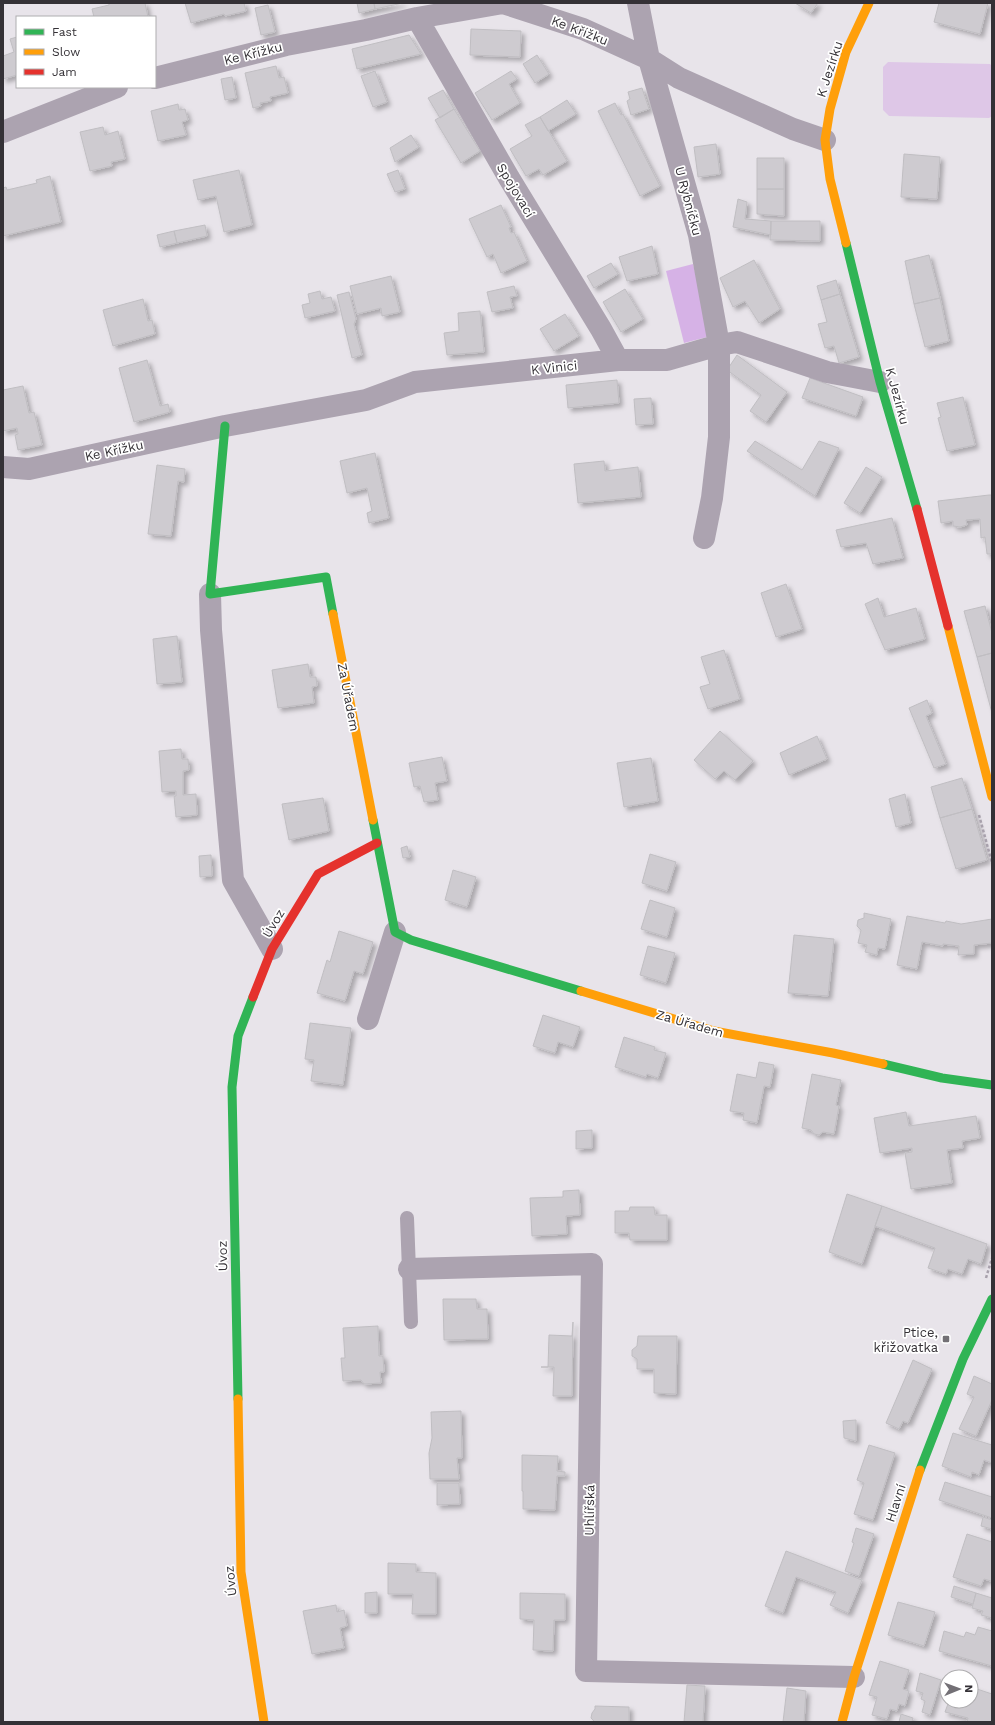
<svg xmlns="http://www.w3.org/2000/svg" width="995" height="1725" font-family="'Work Sans',sans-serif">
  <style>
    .green { fill: #dec7e7 }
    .water { fill: #d6b2e6 }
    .building { fill: #cecbd0; stroke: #c0bec2; filter: url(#shadow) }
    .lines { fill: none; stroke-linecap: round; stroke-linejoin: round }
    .path { stroke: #a8a1ac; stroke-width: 2.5; stroke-dasharray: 3 2; stroke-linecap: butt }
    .lane { stroke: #aca3b0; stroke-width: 14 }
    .street { stroke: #aca3b0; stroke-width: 22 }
    .fast { stroke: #30b455; stroke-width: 9 }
    .slow { stroke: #ff9f0a; stroke-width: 9 }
    .jam { stroke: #e5322d; stroke-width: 9 }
    .poi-dot { fill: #737075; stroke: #fff; stroke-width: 1.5 }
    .labels { text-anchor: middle; stroke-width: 3.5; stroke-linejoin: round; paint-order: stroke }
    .street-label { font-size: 13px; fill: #343136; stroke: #fff }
    .poi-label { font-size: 13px; fill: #343136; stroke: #fff; text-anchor: end }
  </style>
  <defs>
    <filter id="shadow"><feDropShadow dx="3.5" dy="3.5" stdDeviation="2" flood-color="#0004"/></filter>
  </defs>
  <rect width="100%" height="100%" fill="#e8e4ea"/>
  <path class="green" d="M888 62 990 64 992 66V116L989 118 889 116 883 110V67Z"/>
  <path class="water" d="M693 264 711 336 684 343 666 271Z"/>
  <path class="building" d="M109 3H145L148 17H94L92 9 109 5Z
    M185 3H244L246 11 225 16 224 14 191 23Z
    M357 3H374L375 9 359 13Z
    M374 3H403L375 9Z
    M795 3H818L811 13Z
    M939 3H988L980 34 934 22Z
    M268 5 275 32 261 35 255 8Z
    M471 29 521 31 520 57 470 55Z
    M409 35 421 54 357 69 352 49Z
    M17 37V75L3 79V56L14 52 10 39Z
    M537 55 549 74 535 83 523 64Z
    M276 66 279 78 284 77 288 93 270 97 271 101 260 103 261 106 253 108 245 73Z
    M375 71 387 102 373 107 361 76Z
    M511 71 517 79 509 84 520 103 492 120 475 93Z
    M232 77 236 98 225 100 221 79Z
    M642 88 649 109 631 115 627 101 630 99 628 92Z
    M443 90 454 109 440 118 428 98Z
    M567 100 576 114 548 131 540 117Z
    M615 103 621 115 623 114 660 186 640 196 598 111Z
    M178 104 179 110 185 109 188 120 182 122 186 135 158 141 151 111Z
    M454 109 480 151 461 163 435 120Z
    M540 117 567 161 543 175 539 169 526 176 510 149 532 136 525 125Z
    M103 127 105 135 118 131 125 159 111 162 112 166 90 171 80 132Z
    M411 135 419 147 395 162 390 148Z
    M716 144 720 174 698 177 694 147Z
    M904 154 940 157 937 199 901 197Z
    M757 158H784V189H757Z
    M239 170 252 225 224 232 216 196 198 200 193 180Z
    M398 170 405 189 395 192 387 174Z
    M50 176 61 222 3 236V188L6 187 7 190 37 183 36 180Z
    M757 189H784V216L757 214Z
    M738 199 747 202 745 219 771 221V235L733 227Z
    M501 205 511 227 509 228 511 233 514 232 527 261 501 273 493 254 487 257 469 219Z
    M771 221H820V241L770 240Z
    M205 225 207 236 177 243 174 231Z
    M174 231 177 243 160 247 157 235Z
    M652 246 658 274 627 281 619 257Z
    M929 255 940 298 914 304 905 261Z
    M754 260 780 309 759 323 745 301 733 307 720 278Z
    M611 263 618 274 594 288 587 276Z
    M391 276 400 312 382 316 381 308 357 314 350 286Z
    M836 280 840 294 821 300 817 286Z
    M514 286 517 296 510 297 513 308 492 312 487 292Z
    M625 289 643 319 621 332 603 302Z
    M320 291 322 299 331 297 335 311 305 318 302 305 310 303 308 294Z
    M349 292 356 319 354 324 362 355 352 358 337 295Z
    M840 294 859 357 839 363 834 346 825 348 818 324 827 322 821 300Z
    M940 298 949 341 925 347 914 304Z
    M143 299 148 321 152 320 155 334 113 346 103 310Z
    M480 311 484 352 447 355 444 333 459 331 458 313Z
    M565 314 579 336 554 351 540 329Z
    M737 355 787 392 766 422 750 411 761 395 727 370Z
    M147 360 160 406 168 404 170 412 134 422 119 368Z
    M810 378 863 397 856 416 802 398Z
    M617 380 619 403 568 408 566 385Z
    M23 386 29 413 34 412 42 445 18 450 15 435 18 434 17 428 3 431V390Z
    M963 397 975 445 947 451 938 418 941 417 937 403Z
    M651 398 653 424 636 425 634 399Z
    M755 441 802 470 819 441 839 448 815 496 747 451Z
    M375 453 389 518 369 523 367 513 372 511 367 488 347 493 340 461Z
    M604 461 605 471 638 467 641 497 578 503 574 464Z
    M157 465 185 469 184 482 178 481 171 536 148 534Z
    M866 467 882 477 860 513 844 503Z
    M989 495H992V554H987L985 537 981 538 980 519 966 520 967 525 960 527 953 526V521L941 523 938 501Z
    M892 518 903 558 873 564 866 543 841 547 836 530Z
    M786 584 802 629 776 637 761 593Z
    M878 598 884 617 916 608 925 639 885 650 865 604Z
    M985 606 992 633V653L977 657 964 611Z
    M177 636 182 682 157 684 153 639Z
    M724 650 740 699 708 709 700 687 710 684 701 657Z
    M992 653V713L977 657Z
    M308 664 310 677H316L317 686 312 687 314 703 278 708 272 670Z
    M927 700 932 713 926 716 946 764 934 768 909 708Z
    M720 731 753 761 735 780 724 771 715 779 694 760Z
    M817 736 827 759 789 775 780 753Z
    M181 749 182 759H188L189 770 183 771V795L196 794 197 815 176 817 174 796H176V791L162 792 159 751Z
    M442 757 447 781 435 783 438 800 424 802 420 786 414 787 409 763Z
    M651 758 658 801 624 807 617 763Z
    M962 778 972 809 940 818 931 787Z
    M905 794 911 823 896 827 889 799Z
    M323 798 329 831 289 840 282 804Z
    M972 809 987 860 956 869 940 818Z
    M407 846 410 857 403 858 401 848Z
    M650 854 676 862 667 891 642 883Z
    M211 855 212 876 200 877 199 856Z
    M453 870 476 877 467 907 445 900Z
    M650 900 675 908 667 937 641 929Z
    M864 913 891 919 885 949 878 948 877 955 865 952 867 945 858 943 861 930 857 926 858 920 864 918Z
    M907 916 945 923 946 921 961 924 992 919V943L974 945V954L958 955 959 946 943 944V946L922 942 917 969 897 965Z
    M339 931 373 942 363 974 354 971 345 1001 317 993 327 960 330 962Z
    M794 935 834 939 828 996 788 993Z
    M648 946 675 953 666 983 640 975Z
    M543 1015 580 1027 573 1047 558 1042 555 1053 533 1046Z
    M310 1023 351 1028 343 1085 311 1081 314 1060 305 1059Z
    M624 1037 655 1047 654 1050 666 1053 658 1078 647 1074 646 1077 615 1067Z
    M759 1062 774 1065 770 1087 764 1086 757 1123 743 1120 744 1113 730 1111 737 1074 756 1078Z
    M812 1074 841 1080 836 1105 839 1106 834 1134 823 1132 819 1135 814 1134 811 1130 802 1128Z
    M906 1112 909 1126 976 1116 980 1138 962 1141 963 1148 947 1150 952 1183 911 1189 905 1153 912 1152V1148L880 1153 874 1118Z
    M592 1130V1148L576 1149V1131Z
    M579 1190 580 1215 566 1216 567 1234 532 1236 530 1198 563 1197V1191Z
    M847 1194 882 1206 862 1264 829 1252Z
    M882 1206 987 1244 981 1264 968 1259 962 1274 948 1269 946 1274 928 1268 935 1248 875 1226Z
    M630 1207H654L655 1215H667V1240H630L629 1233H615V1211H629Z
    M443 1299H476L477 1309H487L488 1339 444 1340Z
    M573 1322 572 1396H553L554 1367H541H548L549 1335 572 1336Z
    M378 1326 379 1356H383L384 1372H380L381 1383 364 1384 361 1380 343 1381 341 1358H345L343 1328Z
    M638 1336H677L676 1394 654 1393V1369H637V1359L632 1356V1350L637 1346Z
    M913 1360 932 1369 908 1423 903 1421 899 1429 886 1423Z
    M974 1376 992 1384V1400L976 1436 959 1429 974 1397 967 1394Z
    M461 1411 462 1458H457L459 1479H430L429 1453 432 1438 431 1412Z
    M856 1420V1441L844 1438 843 1421Z
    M953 1433 992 1445V1463L984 1460 979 1475 972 1472 971 1477 942 1466Z
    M869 1445 895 1453 873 1520 854 1514 864 1483 857 1480Z
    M522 1455 558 1456 557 1471 565 1472V1476H557L555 1510 523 1509V1491H522Z
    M945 1482 992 1497V1518L939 1500Z
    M437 1483H459L460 1504 437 1505Z
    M983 1517 992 1520V1529L981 1526Z
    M856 1528 874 1534 859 1576 845 1571 854 1543 852 1542Z
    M967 1534 992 1542V1580L991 1581 984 1579 981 1586 953 1577Z
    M786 1551 862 1580 848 1613 830 1605 836 1592 796 1577 783 1613 765 1606Z
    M388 1563 416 1564V1572L436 1573V1614H412L413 1594H388Z
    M954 1586 976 1593 973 1604 951 1597Z
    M377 1592V1613H365V1593Z
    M520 1593 565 1594V1620H554L553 1651 533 1650 534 1620 520 1619Z
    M976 1593 992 1598V1618L981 1615 983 1611 972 1608Z
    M898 1602 935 1612 924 1646 888 1635Z
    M336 1605 337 1612 344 1610 347 1626 340 1628 344 1648 312 1654 303 1611Z
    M978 1627 992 1631V1666L939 1651 944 1631 964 1637 966 1632 975 1635Z
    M880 1661 909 1670 903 1689 909 1691 905 1706 899 1704 897 1711 890 1709 887 1719 872 1715 877 1697 869 1695Z
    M920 1673 941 1680 930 1715 922 1712 925 1701 921 1699 923 1693 916 1691Z
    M687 1685 705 1686 703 1722H684Z
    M971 1687 992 1694V1722H967L968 1718 945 1712 949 1701H971Z
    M787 1688 806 1691 804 1722H783Z
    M595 1706 629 1707V1722H595L591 1718 592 1713 595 1709Z
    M901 1714 913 1718 912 1722H899Z"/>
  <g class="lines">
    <path class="path" d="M979 815 992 863
      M986 1278 992 1258"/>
    <path class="lane" d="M407 1218 411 1322"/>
    <path class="street" d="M638 3 649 59 699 235 719 345V437L712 498 704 538
      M417 18 509 178 601 329 618 360
      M155 78 286 45 366 30 417 18 503 3 583 29 649 59 679 78 793 129 825 140
      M3 132 117 87
      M3 467 29 469 225 426 366 400 415 382 618 360H667L719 345 737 342 827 372 880 382
      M210 594 211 630 233 880 272 949
      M368 1019 395 932
      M409 1269 592 1264 586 1671 854 1677"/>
    <path class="fast" d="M846 243 880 382 917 509
      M225 426 210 594 326 577 333 614
      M373 820 395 932 411 940 581 991
      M883 1064 942 1078 992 1085
      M238 1399 232 1087 238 1036 253 997
      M920 1470 963 1359 992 1299"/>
    <path class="slow" d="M846 243 830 179 825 140 830 109 846 52 869 3
      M333 614 373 820
      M948 626 992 797
      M581 991 714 1031 833 1053 883 1064
      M238 1399 241 1572 264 1722
      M842 1722 854 1677 920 1470"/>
    <path class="jam" d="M917 509 948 626
      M253 997 272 949 318 874 377 843"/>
  </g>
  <rect class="poi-dot" x="942" y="1335" width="8" height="8" rx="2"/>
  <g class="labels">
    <g class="street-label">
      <text transform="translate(580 30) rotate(21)" y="5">Ke Křížku</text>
      <text transform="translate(253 53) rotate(-14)" y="5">Ke Křížku</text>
      <text transform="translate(829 69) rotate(-72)" y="5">K Jezírku</text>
      <text transform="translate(516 190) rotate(59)" y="5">Spojovací</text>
      <text transform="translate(689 201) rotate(75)" y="5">U Rybníčku</text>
      <text transform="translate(554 367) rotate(-6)" y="5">K Vinici</text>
      <text transform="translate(898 396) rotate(75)" y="5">K Jezírku</text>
      <text transform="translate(114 450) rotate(-12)" y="5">Ke Křížku</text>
      <text transform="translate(349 697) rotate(79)" y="5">Za Úřadem</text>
      <text transform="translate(273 923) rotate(-59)" y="5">Úvoz</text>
      <text transform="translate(690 1023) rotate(16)" y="5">Za Úřadem</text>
      <text transform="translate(222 1256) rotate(-91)" y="5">Úvoz</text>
      <text transform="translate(895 1503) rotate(-72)" y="5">Hlavní</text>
      <text transform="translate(589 1510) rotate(-89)" y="5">Uhlířská</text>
      <text transform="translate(230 1581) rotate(-96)" y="5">Úvoz</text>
    </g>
    <g class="poi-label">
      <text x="938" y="1337">Ptice,<tspan x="938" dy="15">křižovatka</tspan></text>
    </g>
  </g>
  <rect width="995" height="1725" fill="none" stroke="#343136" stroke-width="8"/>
  <rect x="16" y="16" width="140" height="72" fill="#ffffff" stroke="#aeadaf"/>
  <rect x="24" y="29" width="20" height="6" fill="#30b455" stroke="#aeadaf"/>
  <text x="52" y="36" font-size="12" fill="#343136">Fast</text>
  <rect x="24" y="49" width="20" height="6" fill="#ff9f0a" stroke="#aeadaf"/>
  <text x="52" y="56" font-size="12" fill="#343136">Slow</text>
  <rect x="24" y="69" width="20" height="6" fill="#e5322d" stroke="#aeadaf"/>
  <text x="52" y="76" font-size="12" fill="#343136">Jam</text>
  <g transform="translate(959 1689) rotate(89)"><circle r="19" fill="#ffffff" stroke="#aeadaf"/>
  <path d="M0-3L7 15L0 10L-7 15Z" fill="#737075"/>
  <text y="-6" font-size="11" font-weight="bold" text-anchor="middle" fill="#343136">N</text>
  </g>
</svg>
